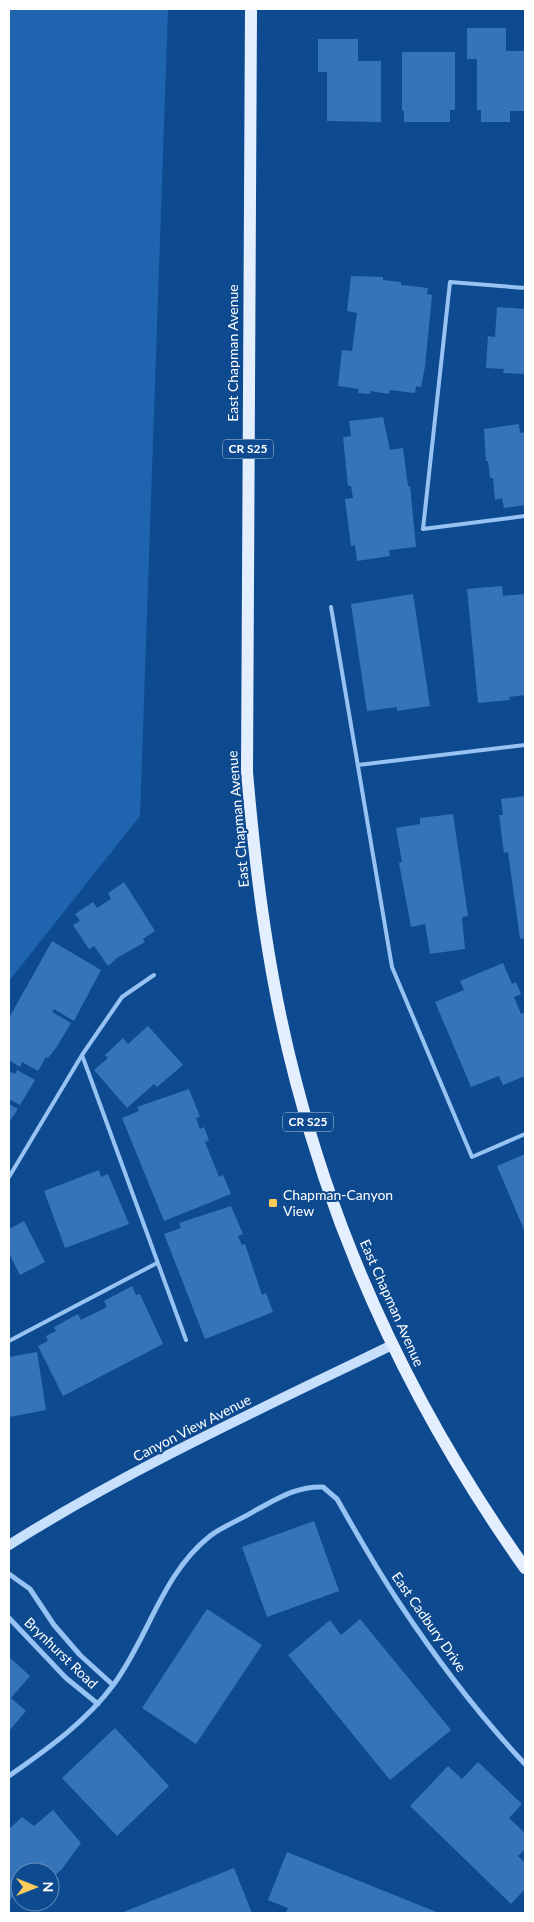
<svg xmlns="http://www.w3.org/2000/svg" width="534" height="1922" font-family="Lato,sans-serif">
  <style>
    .green { fill: #1f64af }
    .building { fill: #3674b9 }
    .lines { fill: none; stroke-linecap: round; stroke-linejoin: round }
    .lane { stroke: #97c3f4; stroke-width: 4 }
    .street { stroke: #97c3f4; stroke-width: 5 }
    .secondary { stroke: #c6dffd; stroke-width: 10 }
    .primary { stroke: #e3efff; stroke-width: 12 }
    .poi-dot { fill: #ffcb59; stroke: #0e4a8f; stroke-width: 2 }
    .labels { text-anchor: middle; stroke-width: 4; stroke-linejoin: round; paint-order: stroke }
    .shield { fill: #0e4a8f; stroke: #b7c9dd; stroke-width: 1 }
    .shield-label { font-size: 12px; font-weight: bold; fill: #fff }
    .street-label { font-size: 14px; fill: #fff; stroke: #0e4a8f }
    .poi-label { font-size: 14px; fill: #fff; stroke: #0e4a8f; text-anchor: start }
  </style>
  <rect width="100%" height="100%" fill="#0e4a8f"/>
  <path class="green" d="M9 9H168L140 816 9 981Z"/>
  <path class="building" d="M467 28H506V51H525V111H510V122H481V110H477V59H467Z
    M318 39H358V61H381V122L327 121V72H318Z
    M402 52H455V110H450V122H404V111H402Z
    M351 276 383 277V280L401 282V285L428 288 427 294 432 295 425 367 421 387 416 386 415 393 390 390 389 394 370 391V394L358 393 359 389 338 386 342 350 352 351 357 313 347 311Z
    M497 307 525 309 524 374 503 373 504 369 486 368 488 336 495 337Z
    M383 417 390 450 403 448 408 486H410L416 547 389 550 390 556 357 561 355 545 351 546 345 499 353 498 351 486H348L343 437 351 436 349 421Z
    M519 424 520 433 525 432V505L504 508 502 498 495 500 493 478H490L488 461H486L484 429Z
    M502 586 503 596 525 594V695L509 697 510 700 478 703 467 589Z
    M413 594 430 706 397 711V707L367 711 351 604Z
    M525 796V938L520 939 508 852 504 853 499 815H503L501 799Z
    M453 814 468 916 462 917 465 949 430 954 425 924 411 927 399 863 402 862 396 828 420 824V818Z
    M124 882 155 931 143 939 145 942 117 958 108 966 94 946 89 949 73 925 80 921 75 914 93 902 97 908 111 899 108 893Z
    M52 941 101 970 74 1021 54 1009 52 1012 71 1023 56 1048 48 1058 46 1057 38 1071 22 1062 20 1067 9 1060V1018Z
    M503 963 512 984 516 982 521 994 514 997 521 1014 525 1012V1076L503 1085 499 1076 471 1087 435 1002 464 990 460 981Z
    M148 1026 183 1065 157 1087 154 1084 127 1108 94 1070 108 1058 105 1055 123 1038 128 1044Z
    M17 1070 35 1080 20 1105 9 1099V1071L15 1074Z
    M189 1089 200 1117 196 1118 200 1129 204 1127 209 1140 205 1142 219 1177 223 1175 231 1194 164 1221 122 1118 139 1111 137 1107Z
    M9 1104 18 1109 9 1122Z
    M525 1154V1232L497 1166Z
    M99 1170 101 1177 108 1174 129 1224 65 1248 44 1191Z
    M231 1206 243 1234 238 1236 242 1245 245 1244 262 1295 266 1293 273 1312 205 1339 164 1234 181 1228 179 1223Z
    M24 1221 45 1262 20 1275 9 1253V1229Z
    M132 1286 136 1295 140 1294 163 1344 63 1396 38 1346 48 1341 46 1336 56 1331 54 1327 78 1314 81 1320 107 1307 104 1301Z
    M37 1352 46 1410 9 1417V1357Z
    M314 1521 339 1591 267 1617 242 1547Z
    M207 1609 262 1645 196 1744 142 1708Z
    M360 1619 451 1730 390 1780 288 1655 330 1620 341 1635Z
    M9 1657 30 1676 11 1698 26 1711 9 1731Z
    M115 1728 169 1786 117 1836 62 1778Z
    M478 1762 522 1804 509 1818 525 1833V1849L518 1856 525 1863V1889L511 1904 410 1806 448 1766 462 1779Z
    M53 1810 81 1843 62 1869 50 1880V1872H20V1886L9 1902V1829L22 1817 34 1826Z
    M287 1852 439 1913H286L288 1908 268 1900Z
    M234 1868 252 1913H121Z"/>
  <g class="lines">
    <path class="lane" d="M525 288 450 282 423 529 525 516
      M331 607 392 967 472 1157 525 1134
      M358 765 525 745
      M82 1055 186 1340
      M9 1177 82 1055 122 997 154 975
      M9 1341 157 1263"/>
    <path class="street" d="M9 1574 30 1589 54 1625 80 1655 113 1685
      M9 1618 66 1678 98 1704
      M9 1776C47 1749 85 1723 114 1684 149 1636 162 1574 210 1536 223 1526 242 1519 256 1510 279 1498 297 1486 323 1487L337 1499C357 1534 377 1570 400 1604 437 1660 479 1715 525 1764"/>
    <path class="secondary" d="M9 1545C131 1468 263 1408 392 1345"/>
    <path class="primary" d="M251 9 247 772C256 877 269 980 296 1082 341 1257 421 1421 525 1568"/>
  </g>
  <rect class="poi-dot" x="268" y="1198" width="10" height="10" rx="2.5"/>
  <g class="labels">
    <g class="shield">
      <rect x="223" y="439.5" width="50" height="19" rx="4"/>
      <rect x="283" y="1112.5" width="50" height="19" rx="4"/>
    </g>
    <g class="shield-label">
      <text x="248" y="453">CR S25</text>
      <text x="308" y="1126">CR S25</text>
    </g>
    <g class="street-label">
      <text transform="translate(233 353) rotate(-90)" y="5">East Chapman Avenue</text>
      <text transform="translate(238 819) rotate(-95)" y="5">East Chapman Avenue</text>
      <text transform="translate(392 1303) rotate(66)" y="5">East Chapman Avenue</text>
      <text transform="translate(192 1428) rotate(-27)" y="5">Canyon View Avenue</text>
      <text transform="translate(429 1622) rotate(55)" y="5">East Cadbury Drive</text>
      <text transform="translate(61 1653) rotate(44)" y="5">Brynhurst Road</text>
    </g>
    <g class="poi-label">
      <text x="283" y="1200">Chapman-Canyon<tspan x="283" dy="16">View</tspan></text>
    </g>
  </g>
  <rect width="534" height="1922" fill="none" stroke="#ffffff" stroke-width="20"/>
  <g transform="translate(35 1887) rotate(90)"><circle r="24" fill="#0e4a8f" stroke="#6e92bc"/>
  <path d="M0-4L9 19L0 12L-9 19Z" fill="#ffcb59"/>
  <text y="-8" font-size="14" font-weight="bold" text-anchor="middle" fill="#ffffff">N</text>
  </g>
</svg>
